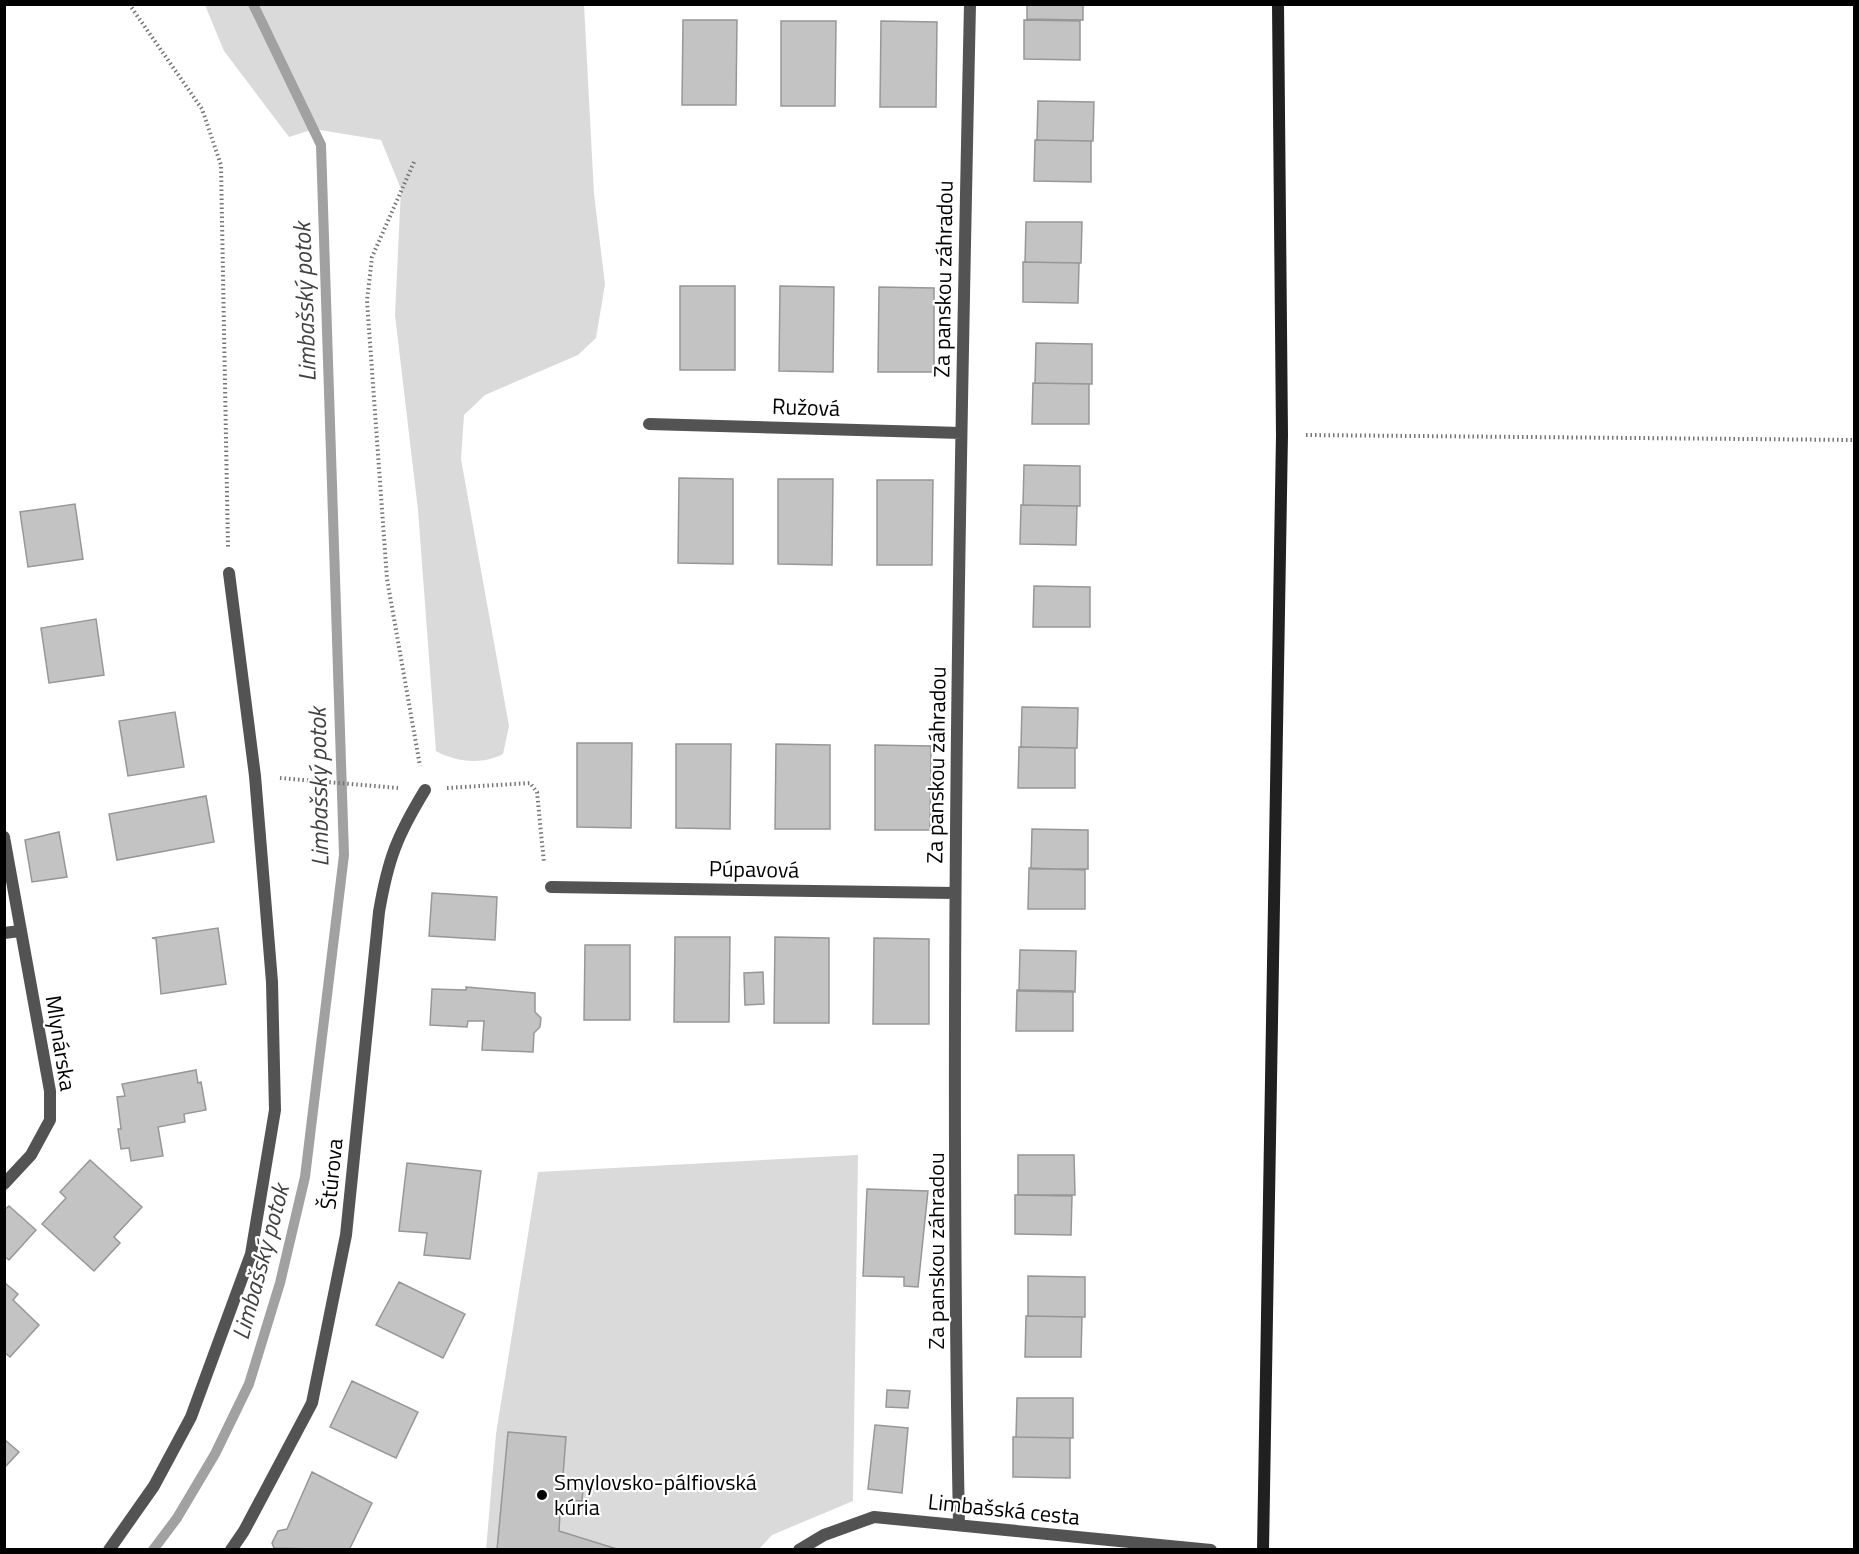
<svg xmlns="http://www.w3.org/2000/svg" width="1859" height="1554" font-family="'Titillium Web',sans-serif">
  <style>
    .green { fill: #dadada }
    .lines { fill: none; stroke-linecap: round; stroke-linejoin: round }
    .stream { stroke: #a1a1a1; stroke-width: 10 }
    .building { fill: #c3c3c3; stroke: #979797; stroke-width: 1.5 }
    .path { stroke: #757575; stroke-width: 4; stroke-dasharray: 1.5 3; stroke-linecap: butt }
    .lane { stroke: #535353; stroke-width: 12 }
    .street { stroke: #535353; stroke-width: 12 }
    .secondary { stroke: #202020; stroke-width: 12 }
    .poi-dot { fill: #000; stroke: #fff; stroke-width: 2 }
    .labels { text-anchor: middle; stroke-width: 4.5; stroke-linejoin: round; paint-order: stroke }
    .street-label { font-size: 22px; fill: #000; stroke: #fff }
    .poi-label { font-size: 22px; fill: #000; stroke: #fff; text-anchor: start }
    .water-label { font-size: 24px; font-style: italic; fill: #424242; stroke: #fff }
  </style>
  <rect width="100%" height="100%" fill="#fff"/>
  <path class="green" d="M205 5H584L594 194 605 284 596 338 578 355 485 395 464 415 461 459 509 726 503 754C483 765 455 762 436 751L418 510 395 315 401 189 381 140 314 129 289 137 224 51Z
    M858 1155 853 1501 772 1535 759 1549 486 1550 496 1434 538 1172Z"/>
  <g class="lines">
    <path class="stream" d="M153 1550 177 1518 215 1454 249 1384 280 1283 305 1177 344 855 321 145 253 4"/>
  </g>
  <path class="building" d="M1027 4H1083V20L1027 19Z
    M683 20H737L736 105H682Z
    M1024 20 1080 21V60L1024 59Z
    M781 21H836L835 106H781Z
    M881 21 937 22 936 107H880Z
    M1038 101 1094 102 1093 141 1037 140Z
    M1035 140 1091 141V182L1034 181Z
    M1026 222H1082L1081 263 1025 262Z
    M1023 262 1079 263 1078 303 1023 302Z
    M680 286H735V370H680Z
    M780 286 834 287 833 372 779 371Z
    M879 287 934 288V372H878Z
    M1036 343 1092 344V384L1035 383Z
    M1033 383 1089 384V424H1032Z
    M1024 465 1080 466V506L1023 505Z
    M679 478 733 479V564L678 563Z
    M778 479H833L832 565 778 564Z
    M877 480H933L932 565H877Z
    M75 504 83 559 28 567 20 512Z
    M1021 505 1077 506 1076 545 1020 544Z
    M1034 586 1090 587V627H1033Z
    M96 619 104 675 49 683 41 628Z
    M1022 707 1078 708 1077 748 1021 747Z
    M175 712 184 767 128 776 119 721Z
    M577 743H632L631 828 577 827Z
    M676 744H731L730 829 676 828Z
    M776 744 830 745V829H775Z
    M875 745 931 746 930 830H875Z
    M1019 747 1075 748V788H1018Z
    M206 796 214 842 117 860 109 814Z
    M1032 829 1088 830V869H1031Z
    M59 832 67 877 32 882 25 840Z
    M1029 868 1085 870V909H1028Z
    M432 893 497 897 495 940 429 936Z
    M218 928 226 984 161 994 156 939 152 938Z
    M675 937H730L729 1022H674Z
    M775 937 829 938V1023H774Z
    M874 938 929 939V1024H873Z
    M585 945H630V1020H584Z
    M1020 950 1076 951 1075 992 1019 991Z
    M763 972 764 1004 745 1005 744 973Z
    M466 987 535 993V1012L541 1018 540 1027 534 1033 533 1052 482 1050 484 1021H468L467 1027 430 1025 432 989 466 990Z
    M1017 990 1073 991V1031H1016Z
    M196 1070 198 1083 201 1082 206 1110 184 1114 185 1122 158 1127 163 1156 131 1161 129 1148 121 1149 118 1129H121L117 1097 125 1096 122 1084Z
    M1018 1155H1074L1075 1195H1018Z
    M90 1160 142 1207 114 1237 120 1243 94 1271 42 1224 66 1198 60 1192Z
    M407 1163 481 1171 470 1259 424 1255 427 1233 399 1231Z
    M867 1189 928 1191 918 1287 904 1286V1277L863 1276Z
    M1015 1195 1072 1196 1071 1235 1015 1234Z
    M9 1206 36 1230 9 1260 4 1256V1210Z
    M1028 1276 1085 1277V1317L1028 1316Z
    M399 1282 465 1314 443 1358 376 1325Z
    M5 1283 18 1294 13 1300 39 1325 10 1357 4 1352Z
    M1026 1316 1082 1317 1081 1357H1025Z
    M352 1381 418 1412 396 1458 330 1427Z
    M887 1390 910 1391 908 1408 886 1407Z
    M1017 1398H1073V1438L1016 1437Z
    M875 1425 908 1428 902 1493 868 1489Z
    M508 1432 566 1437 562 1488 583 1490 582 1501 569 1500 568 1513H560L559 1531 620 1550H497Z
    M1013 1437 1070 1438V1478L1013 1477Z
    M4 1439 19 1452 4 1468Z
    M312 1472 372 1503 349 1550 274 1548 272 1543 278 1531 287 1529Z"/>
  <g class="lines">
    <path class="path" d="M129 4 202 109 221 165 228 548
      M414 162 372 257 367 301 387 579 420 766
      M1306 435 1854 440
      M280 778 398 788
      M447 788 530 783 537 792 544 863"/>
    <path class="lane" d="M109 1550 154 1486 191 1417 251 1254 275 1110 272 982 255 776 229 573"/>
    <path class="street" d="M649 424 961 433
      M4 837 50 1091V1120L31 1155 4 1184
      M551 887 955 893
      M4 933 20 931
      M959 1525C949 1019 959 511 970 4
      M231 1550 244 1531 312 1403 346 1235 379 912C388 859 397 836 425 790
      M799 1550 824 1535 874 1517 1211 1550"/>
    <path class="secondary" d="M1263 1550 1282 435 1278 4"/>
  </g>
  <circle class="poi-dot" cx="542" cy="1495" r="6"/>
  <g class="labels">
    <g class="street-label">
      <text transform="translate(943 279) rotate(-89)" y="8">Za panskou záhradou</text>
      <text transform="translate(806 407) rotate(2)" y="8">Ružová</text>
      <text transform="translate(936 765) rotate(-89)" y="8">Za panskou záhradou</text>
      <text transform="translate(754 869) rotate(1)" y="8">Púpavová</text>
      <text transform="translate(61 1043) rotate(81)" y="8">Mlynárska</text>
      <text transform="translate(331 1174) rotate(-84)" y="8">Štúrova</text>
      <text transform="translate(936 1251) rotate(-90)" y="8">Za panskou záhradou</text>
      <text transform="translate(1004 1509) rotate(6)" y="8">Limbašská cesta</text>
    </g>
    <g class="poi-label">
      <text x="554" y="1490">Smylovsko-pálfiovská<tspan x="554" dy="25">kúria</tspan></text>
    </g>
    <g class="water-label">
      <text transform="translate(305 302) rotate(-92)" y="8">Limbašský potok</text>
      <text transform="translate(319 787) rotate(-91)" y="8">Limbašský potok</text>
      <text transform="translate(261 1262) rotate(-75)" y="8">Limbašský potok</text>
    </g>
  </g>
  <rect width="1859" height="1554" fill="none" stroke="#000000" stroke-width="12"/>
</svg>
